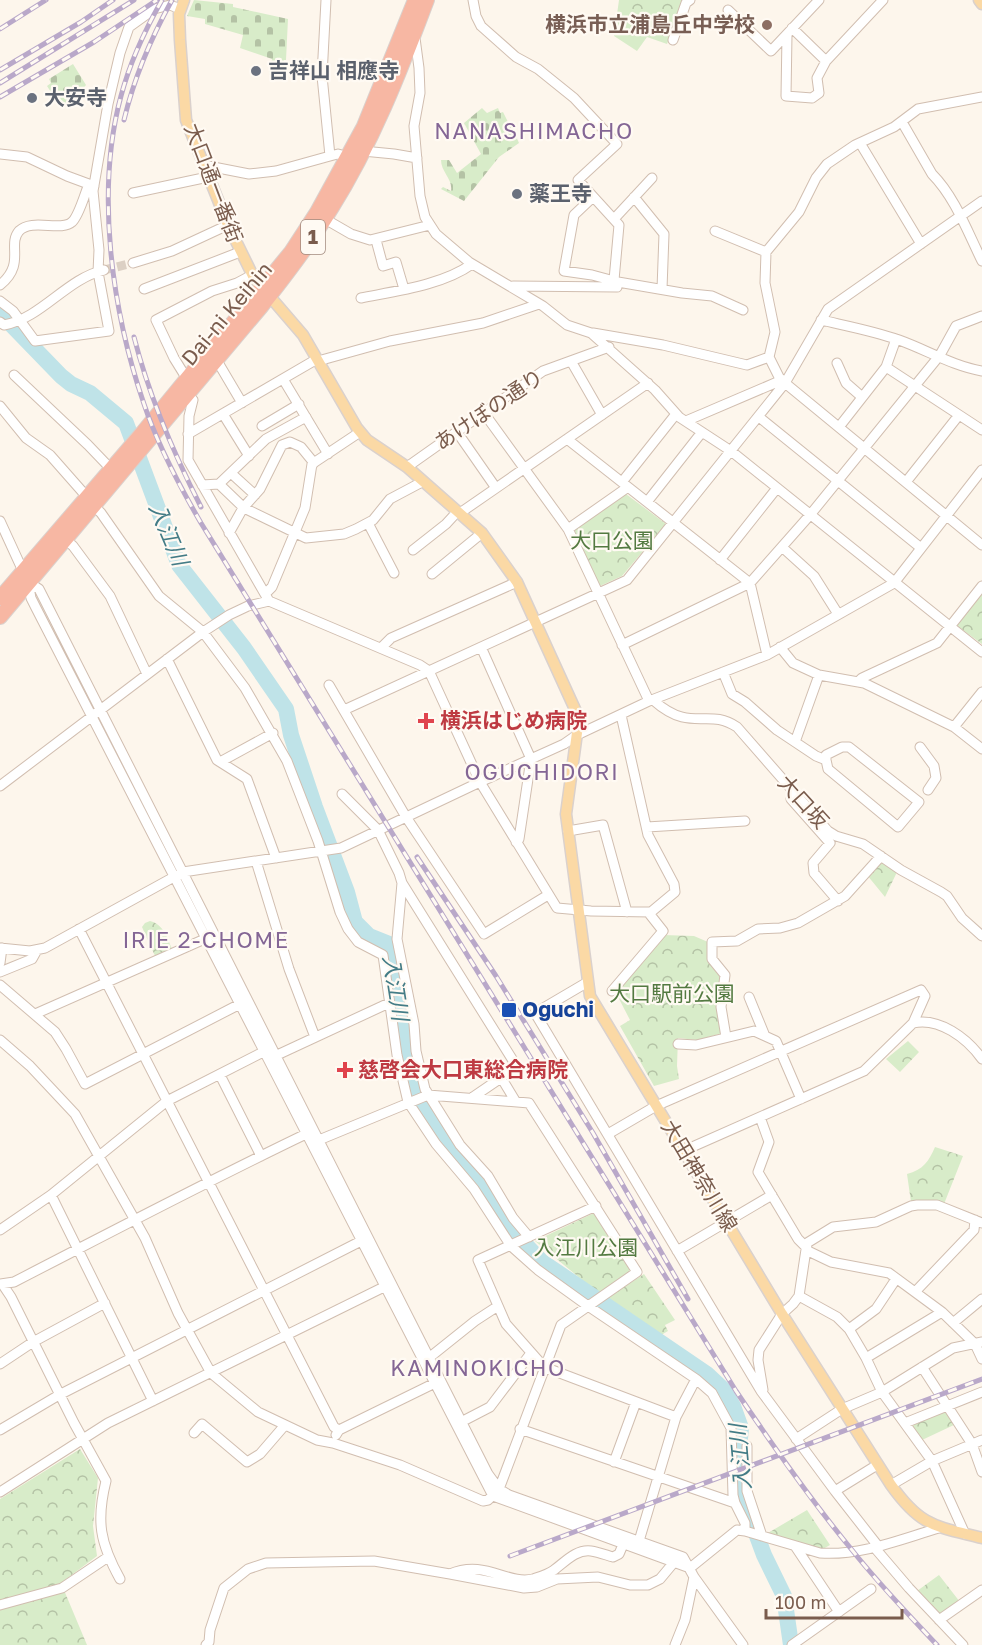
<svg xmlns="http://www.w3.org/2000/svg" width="982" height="1645" font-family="'Golos Text','Noto Sans JP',sans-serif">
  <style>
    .cemetery { fill: url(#cemetery-stones) }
    .park { fill: url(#park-crowns) }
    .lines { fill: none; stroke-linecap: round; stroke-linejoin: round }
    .river { stroke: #bfe3e8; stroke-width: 16 }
    .minor-tunnel { stroke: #dcd0c4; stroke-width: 9; stroke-dasharray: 9 4.5; stroke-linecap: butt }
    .minor-casing { stroke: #d1beb0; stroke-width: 11 }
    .major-casing { stroke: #dad1cd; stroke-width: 13 }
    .highway-casing { stroke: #dad1cd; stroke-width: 16 }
    .minor { stroke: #fff; stroke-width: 9 }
    .major { stroke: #fbd9a5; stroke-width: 10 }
    .highway { stroke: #f7b7a3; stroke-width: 14 }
    .rail-casing { stroke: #b9a8c9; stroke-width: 5 }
    .rail { stroke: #fffaf3; stroke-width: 3; stroke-dasharray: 9; stroke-linecap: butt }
    .education-dot { fill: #8d6e63; stroke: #fffaf3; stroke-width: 2 }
    .worship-dot { fill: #6b7280; stroke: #fffaf3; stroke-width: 2 }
    .health-dot { fill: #e0444e; stroke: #fffaf3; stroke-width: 2 }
    .transit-dot { fill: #1a4fb4; stroke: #fffaf3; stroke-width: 2 }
    .labels { text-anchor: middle; stroke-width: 4.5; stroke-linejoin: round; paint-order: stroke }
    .shield { fill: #fffaf3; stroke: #a28b7f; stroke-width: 1.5 }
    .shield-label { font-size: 20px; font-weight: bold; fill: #7a5c4d }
    .education-label { font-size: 21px; font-weight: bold; fill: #785e54; stroke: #fffaf3; text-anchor: end }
    .worship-label { font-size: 21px; font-weight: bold; fill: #5b616d; stroke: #fffaf3; text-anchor: start }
    .street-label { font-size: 21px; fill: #7a5c4d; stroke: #fffaf3 }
    .park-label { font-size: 21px; fill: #537a41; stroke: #fffaf3 }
    .health-label { font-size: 21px; font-weight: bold; fill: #be3a42; stroke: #fffaf3; text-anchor: start }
    .transit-label { font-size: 21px; font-weight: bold; fill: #164399; stroke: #fffaf3; text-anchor: start }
    .neighbourhood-label { font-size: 22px; letter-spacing: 1.5px; fill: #846695; stroke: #fffaf3 }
    .water-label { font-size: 22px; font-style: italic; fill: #437c86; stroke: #fffaf3 }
  </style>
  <defs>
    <pattern id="cemetery-stones" width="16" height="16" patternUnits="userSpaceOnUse" patternTransform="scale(1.5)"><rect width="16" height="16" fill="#d8ecc9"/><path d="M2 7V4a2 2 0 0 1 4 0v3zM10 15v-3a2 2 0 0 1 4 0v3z" fill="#b4c2a5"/></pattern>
    <pattern id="park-crowns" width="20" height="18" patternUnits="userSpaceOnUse" patternTransform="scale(1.5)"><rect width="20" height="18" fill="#d8ecc9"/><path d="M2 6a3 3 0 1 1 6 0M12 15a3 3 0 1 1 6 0" fill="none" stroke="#b4c2a5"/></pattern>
  </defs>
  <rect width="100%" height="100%" fill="#fdf6ec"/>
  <path class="cemetery" d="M194 0 233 4V7L288 19 286 60H284L283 75H269L272 59 240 48 243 35 205 24V19L187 16Z
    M73 64 86 85 76 98 62 109 47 86 51 83 49 79Z
    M482 108 487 113 498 108 500 113 503 112 508 122 510 123 519 143 499 157 464 201 441 189 443 187 451 191C453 179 441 172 441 160H449L457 173 481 154 464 123Z"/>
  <path class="park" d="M619 0H686L667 44 647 37 637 51 614 36Z
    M626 494 666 524 622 576 600 586 574 530Z
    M982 593V644L956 625Z
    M882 862 897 872 885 897 867 875 878 863Z
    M150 921C163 924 167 937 172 949L156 958 142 927 145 923Z
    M663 935 694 936 708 942 723 976 717 999 723 1033 697 1040 678 1038 677 1066 679 1079 654 1086 620 1026 630 1020 616 993Z
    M908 1041 919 1052 900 1072 886 1059Z
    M935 1147 963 1156 944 1204 934 1200 911 1202 907 1174C923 1170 929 1161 935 1147Z
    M594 1213 630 1269 628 1274 599 1294 535 1241Z
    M644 1274 675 1320 665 1325 668 1331 656 1338 604 1300Z
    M945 1410 956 1424 922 1440 913 1427 914 1422Z
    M80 1449 98 1478 93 1526 97 1556 61 1583 87 1645H0V1499Z
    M807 1510 830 1545 823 1549 768 1533Z
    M939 1575 960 1602 940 1616 917 1591Z"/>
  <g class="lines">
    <path class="river" d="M0 313 61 376 71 384 90 393 126 423 179 565 244 648 286 709 291 735 315 807 347 892 355 922 369 936 389 944 407 1055 420 1100 452 1148 479 1178 509 1227 541 1261 707 1374 723 1389 733 1406 741 1428 739 1449 740 1490 764 1555 784 1596 791 1645"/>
    <path class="minor-tunnel" d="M104 270 133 263"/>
    <g class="minor-casing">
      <path id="minor" d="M326 0 322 76 330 156
        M473 0 476 16 481 26 516 57 538 69 574 98 617 144 578 180 619 225 614 280
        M728 10 771 51 819 0
        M792 28 826 61
        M787 35 786 96 812 98 819 93 817 78 826 61 883 0
        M415 38 419 68 420 93 414 126 420 196 425 217 436 234 469 262 543 306 567 325 591 333 655 390 679 417 731 451 982 652
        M673 40 686 3 690 0
        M902 122 932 174C955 197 968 233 982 261
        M860 143 921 244
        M363 151 394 154 417 158
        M0 154 27 157 67 176 94 186
        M203 165 249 174 276 171 330 156 338 154 349 157
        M133 193 208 177
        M593 197 574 215 564 271 592 275 618 282 682 293 712 296 743 310
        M634 197 664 234 662 289
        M325 219 351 234 370 240 430 225
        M614 219 652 178
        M715 231 766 252
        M376 240 383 266 396 262 404 289
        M133 263 172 251 228 225
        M0 285C26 264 7 245 19 231 32 218 61 232 72 222 79 216 85 193 89 184
        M513 286 617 287 618 282
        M144 289 240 252
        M361 298C396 291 443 285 472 264
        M0 301 13 311 35 341 109 331 98 272 99 250 93 191 108 104 120 53 129 27 154 9 170 5 175 7
        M821 320C847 326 874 331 899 340 927 350 953 366 982 371
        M0 322 4 325C42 318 66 279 104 270
        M593 333 663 345 747 365 769 357 775 332 765 283 766 252 799 212 816 178 827 164 855 145 894 127 918 109 982 97
        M769 357 779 377 785 383 982 545
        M216 359 242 403
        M318 361 390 341 483 323 539 304
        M571 361 602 415
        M837 363 846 383 862 397
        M886 367 982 430
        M14 375 88 445 111 469
        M187 379 174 358 156 320 212 291 237 283 252 275
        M283 379 328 454
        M187 395 193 400 189 416 188 460 269 601
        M0 406 26 438 50 455 87 497
        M484 413 568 529 649 701
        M223 414 249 456
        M759 417 921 548
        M686 421 782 380
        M262 426 299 404
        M839 427 886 367 896 339
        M457 432 496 488
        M188 434 317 359
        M567 439 750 583 767 655
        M407 467 543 371 609 347
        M232 474 255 495
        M622 482 676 414
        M906 482 959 415
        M219 484 266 439 306 417
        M202 485 219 484 244 508 306 538 344 534 356 529 373 520 390 499 422 482
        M647 502 702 432
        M94 506 101 513 159 596 203 632 245 688 287 761 318 841 340 912 348 929 358 942 383 955 397 1055 408 1102 436 1144 474 1189 511 1246 538 1270 588 1306 696 1379 712 1393 731 1428 733 1495 735 1503
        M460 513 648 383
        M0 521 28 582 31 598 36 608 493 1496 690 1568
        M368 523 394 573
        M568 529 628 487
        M229 533 243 508 260 489 282 445 290 442 301 447 314 463
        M66 540 73 546 110 596 147 674
        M782 547 814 576 838 614
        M413 550 446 524 457 512
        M720 560 777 488
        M432 574 482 533
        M28 582 39 589 488 1474 499 1489 509 1495 683 1557 694 1577 743 1645
        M265 594 272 587 305 508 312 464 360 432
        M622 645 750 583 810 515 940 355 956 326 982 316
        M481 647 531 759 519 839 516 842
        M780 647 793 663 819 675 864 683 954 727 982 749
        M381 648 391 638 517 582
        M167 659 217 760 247 779 276 858
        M723 672 732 694 745 702 777 730 816 756 826 760 828 769 898 827 919 802 849 747H842L826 755V760
        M858 682 862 678 937 643 982 586
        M329 685 406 817 484 934 548 895
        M653 700C662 708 670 714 682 717 703 722 716 713 737 727L828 831 836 836 863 844 901 870 941 892 947 896 962 918 982 936
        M344 710 627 580 785 383 828 309 982 201
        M954 727 982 692
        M795 742 819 675
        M920 747 934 766 936 778 928 790
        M220 762 273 733
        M0 786 203 632 229 615 248 606 269 601 420 665 429 671 480 782 557 908 591 911 651 912 675 892 674 884 648 835 621 715
        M342 794 378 830 399 873 402 883 397 939 414 1024 416 1051 425 1089 460 1145 488 1176 513 1218 529 1237
        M796 794 791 799 830 843 813 863 814 873 838 901
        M647 827 745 821
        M568 831 603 825 627 912
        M256 861 289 969 315 1037
        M402 883 517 1067 473 1097
        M79 929 334 1427 339 1430
        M0 948 30 951 45 948 183 872 341 848 480 782 564 744 577 735 649 701 767 655 894 583 982 470
        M0 963 2 948
        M0 972 32 959 37 950
        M586 983 535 1013 761 1391 835 1491 878 1546
        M0 985 55 1032 66 1049 85 1084 240 1004
        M612 991 663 931 648 912
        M749 997 765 1036 776 1041 801 1099
        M35 1014 207 938
        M913 1023C939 1017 967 1038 982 1059
        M726 1037 721 1007 725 975 712 959V942L737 941 758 929 780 928 798 923 845 896 881 856
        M0 1040 30 1066 75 1114 145 1238 178 1313 211 1373 258 1412 317 1440 333 1443 400 1465 483 1501 488 1500 499 1489 561 1325 637 1272 529 1103 428 1095 319 1140 306 1134C208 1181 111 1232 14 1282L0 1284
        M678 1044 696 1045 754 1031 765 1036
        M275 1056 389 1003
        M220 1075 261 1156
        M502 1079 516 1102
        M760 1117 769 1142 758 1172 798 1239 807 1248
        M608 1134 656 1106 921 990 925 996 913 1023 864 1071 683 1151
        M51 1195 153 1401
        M596 1206 478 1260 506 1324 544 1367 676 1417
        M0 1230 51 1195 167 1101 269 1049
        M806 1250 831 1262 889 1273 942 1312 975 1344 982 1359
        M677 1251 772 1195
        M3 1285 11 1297 74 1423 106 1481C96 1521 100 1543 120 1579
        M915 1292 974 1230 975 1220
        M799 1296 837 1317 849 1329 866 1358 882 1392 932 1461 965 1534
        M953 1323 982 1299
        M849 1329 876 1309 896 1279
        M430 1357 475 1321 498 1306
        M866 1358 942 1312
        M0 1364 33 1342 105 1303
        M922 1367 972 1444 982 1472
        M763 1390 758 1360 759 1350 782 1314 793 1304 799 1296 807 1243 833 1227 876 1222 911 1206 917 1205H937L982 1223
        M463 1421 490 1407 531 1353
        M905 1423 982 1392
        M520 1429 735 1503 745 1523V1531
        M0 1430 59 1395 365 1239
        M194 1433 202 1424 247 1462 260 1454 285 1425
        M336 1435 339 1430 437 1382
        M796 1439 842 1409 882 1392 953 1348 982 1342
        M747 1446V1491L762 1536
        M614 1462 636 1402
        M891 1485 932 1461 982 1440
        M835 1491 877 1465
        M0 1492 108 1423 390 1284
        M639 1541 676 1417 696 1379
        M795 1546 839 1612
        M874 1547 909 1588 963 1645
        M690 1568 737 1530 745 1531 820 1553C861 1556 901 1539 939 1528
        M450 1574 524 1588 537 1587 557 1579 598 1577 630 1585H648L660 1579 675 1561 677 1556
        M0 1605 62 1588 108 1557
        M939 1620 982 1590
        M206 1645 209 1642 210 1630 224 1588 248 1569 266 1563 374 1561 450 1574C485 1559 507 1585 533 1579 539 1577 549 1574 554 1570 565 1562 576 1549 591 1551 598 1552 606 1555 613 1557L619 1554 625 1540
        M675 1645 685 1620 694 1577
        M792 1645 871 1589"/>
    </g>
    <g class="major-casing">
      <path id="major" d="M184 0 179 14 180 40 186 120 228 225 254 278 303 335 357 428 367 440 407 467 482 533 517 582 579 718 566 814 590 996 782 1314 891 1485C921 1527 935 1526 982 1538
        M979 0 982 4"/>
    </g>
    <g class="highway-casing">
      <path id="highway" d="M0 598 143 432 291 252 317 212 364 126 415 0
        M0 617 261 307C286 275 310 244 331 209 372 144 400 72 427 0"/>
    </g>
    <use href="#minor" class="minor"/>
    <use href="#major" class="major"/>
    <use href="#highway" class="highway"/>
    <g class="rail-casing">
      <path id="rail" d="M162 0C145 30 130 62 121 96 95 192 112 311 144 404 158 446 179 485 201 523L736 1391C773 1446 810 1499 852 1550 878 1583 908 1614 937 1645
        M0 29 46 0
        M0 70 81 22 113 0
        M0 83 134 0
        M0 97 94 42 157 0
        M124 120C134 78 151 38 172 0
        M134 337C149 396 173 452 201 507
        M417 857 496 976 593 1133 688 1299
        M510 1556 982 1379"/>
    </g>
    <use href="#rail" class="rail"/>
  </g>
  <circle class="education-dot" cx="767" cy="25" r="6"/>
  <g class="worship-dot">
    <circle cx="256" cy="71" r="6"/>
    <circle cx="32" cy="98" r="6"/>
    <circle cx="517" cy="194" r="6"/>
  </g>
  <g class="health-dot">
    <path d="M423 712h6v6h6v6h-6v6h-6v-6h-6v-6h6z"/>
    <path d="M342 1061h6v6h6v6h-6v6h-6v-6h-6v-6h6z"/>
  </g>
  <rect class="transit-dot" x="501" y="1002" width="16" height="16" rx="3"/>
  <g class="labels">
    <rect class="shield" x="301" y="220" width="24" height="34" rx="4.5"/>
    <g class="shield-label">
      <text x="313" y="244">1</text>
    </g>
    <g class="education-label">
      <text x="755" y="32">横浜市立浦島丘中学校</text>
    </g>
    <g class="worship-label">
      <text x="268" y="78">吉祥山 相應寺</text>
      <text x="44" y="105">大安寺</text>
      <text x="529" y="201">薬王寺</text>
    </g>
    <g class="street-label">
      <text transform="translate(213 183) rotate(69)" y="7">大口通一番街</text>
      <text transform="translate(227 314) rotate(-50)" y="7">Dai-ni Keihin</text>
      <text transform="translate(489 410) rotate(-34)" y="7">あけぼの通り</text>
      <text transform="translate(803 802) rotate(48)" y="7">大口坂</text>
      <text transform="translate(699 1176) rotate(59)" y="7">大田神奈川線</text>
    </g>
    <g class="park-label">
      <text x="612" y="548">大口公園</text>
      <text x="672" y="1001">大口駅前公園</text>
      <text x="586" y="1255">入江川公園</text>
    </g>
    <g class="health-label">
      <text x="440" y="728">横浜はじめ病院</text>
      <text x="358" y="1077">慈啓会大口東総合病院</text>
    </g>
    <g class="transit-label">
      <text x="522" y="1017">Oguchi</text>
    </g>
    <g class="neighbourhood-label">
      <text x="534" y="139">NANASHIMACHO</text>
      <text x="542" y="780">OGUCHIDORI</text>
      <text x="206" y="948">IRIE 2-CHOME</text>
      <text x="478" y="1376">KAMINOKICHO</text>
    </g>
    <g class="water-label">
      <text transform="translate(169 534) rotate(67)" y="8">入江川</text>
      <text transform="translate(396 988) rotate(81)" y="8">入江川</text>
      <text transform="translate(740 1457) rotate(-95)" y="8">入江川</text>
    </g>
  </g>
  <path d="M766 1609v9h136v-9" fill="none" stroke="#7a5c4d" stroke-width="3"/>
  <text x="775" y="1609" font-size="18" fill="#7a5c4d" stroke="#fffaf3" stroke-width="4.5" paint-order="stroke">100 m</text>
</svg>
